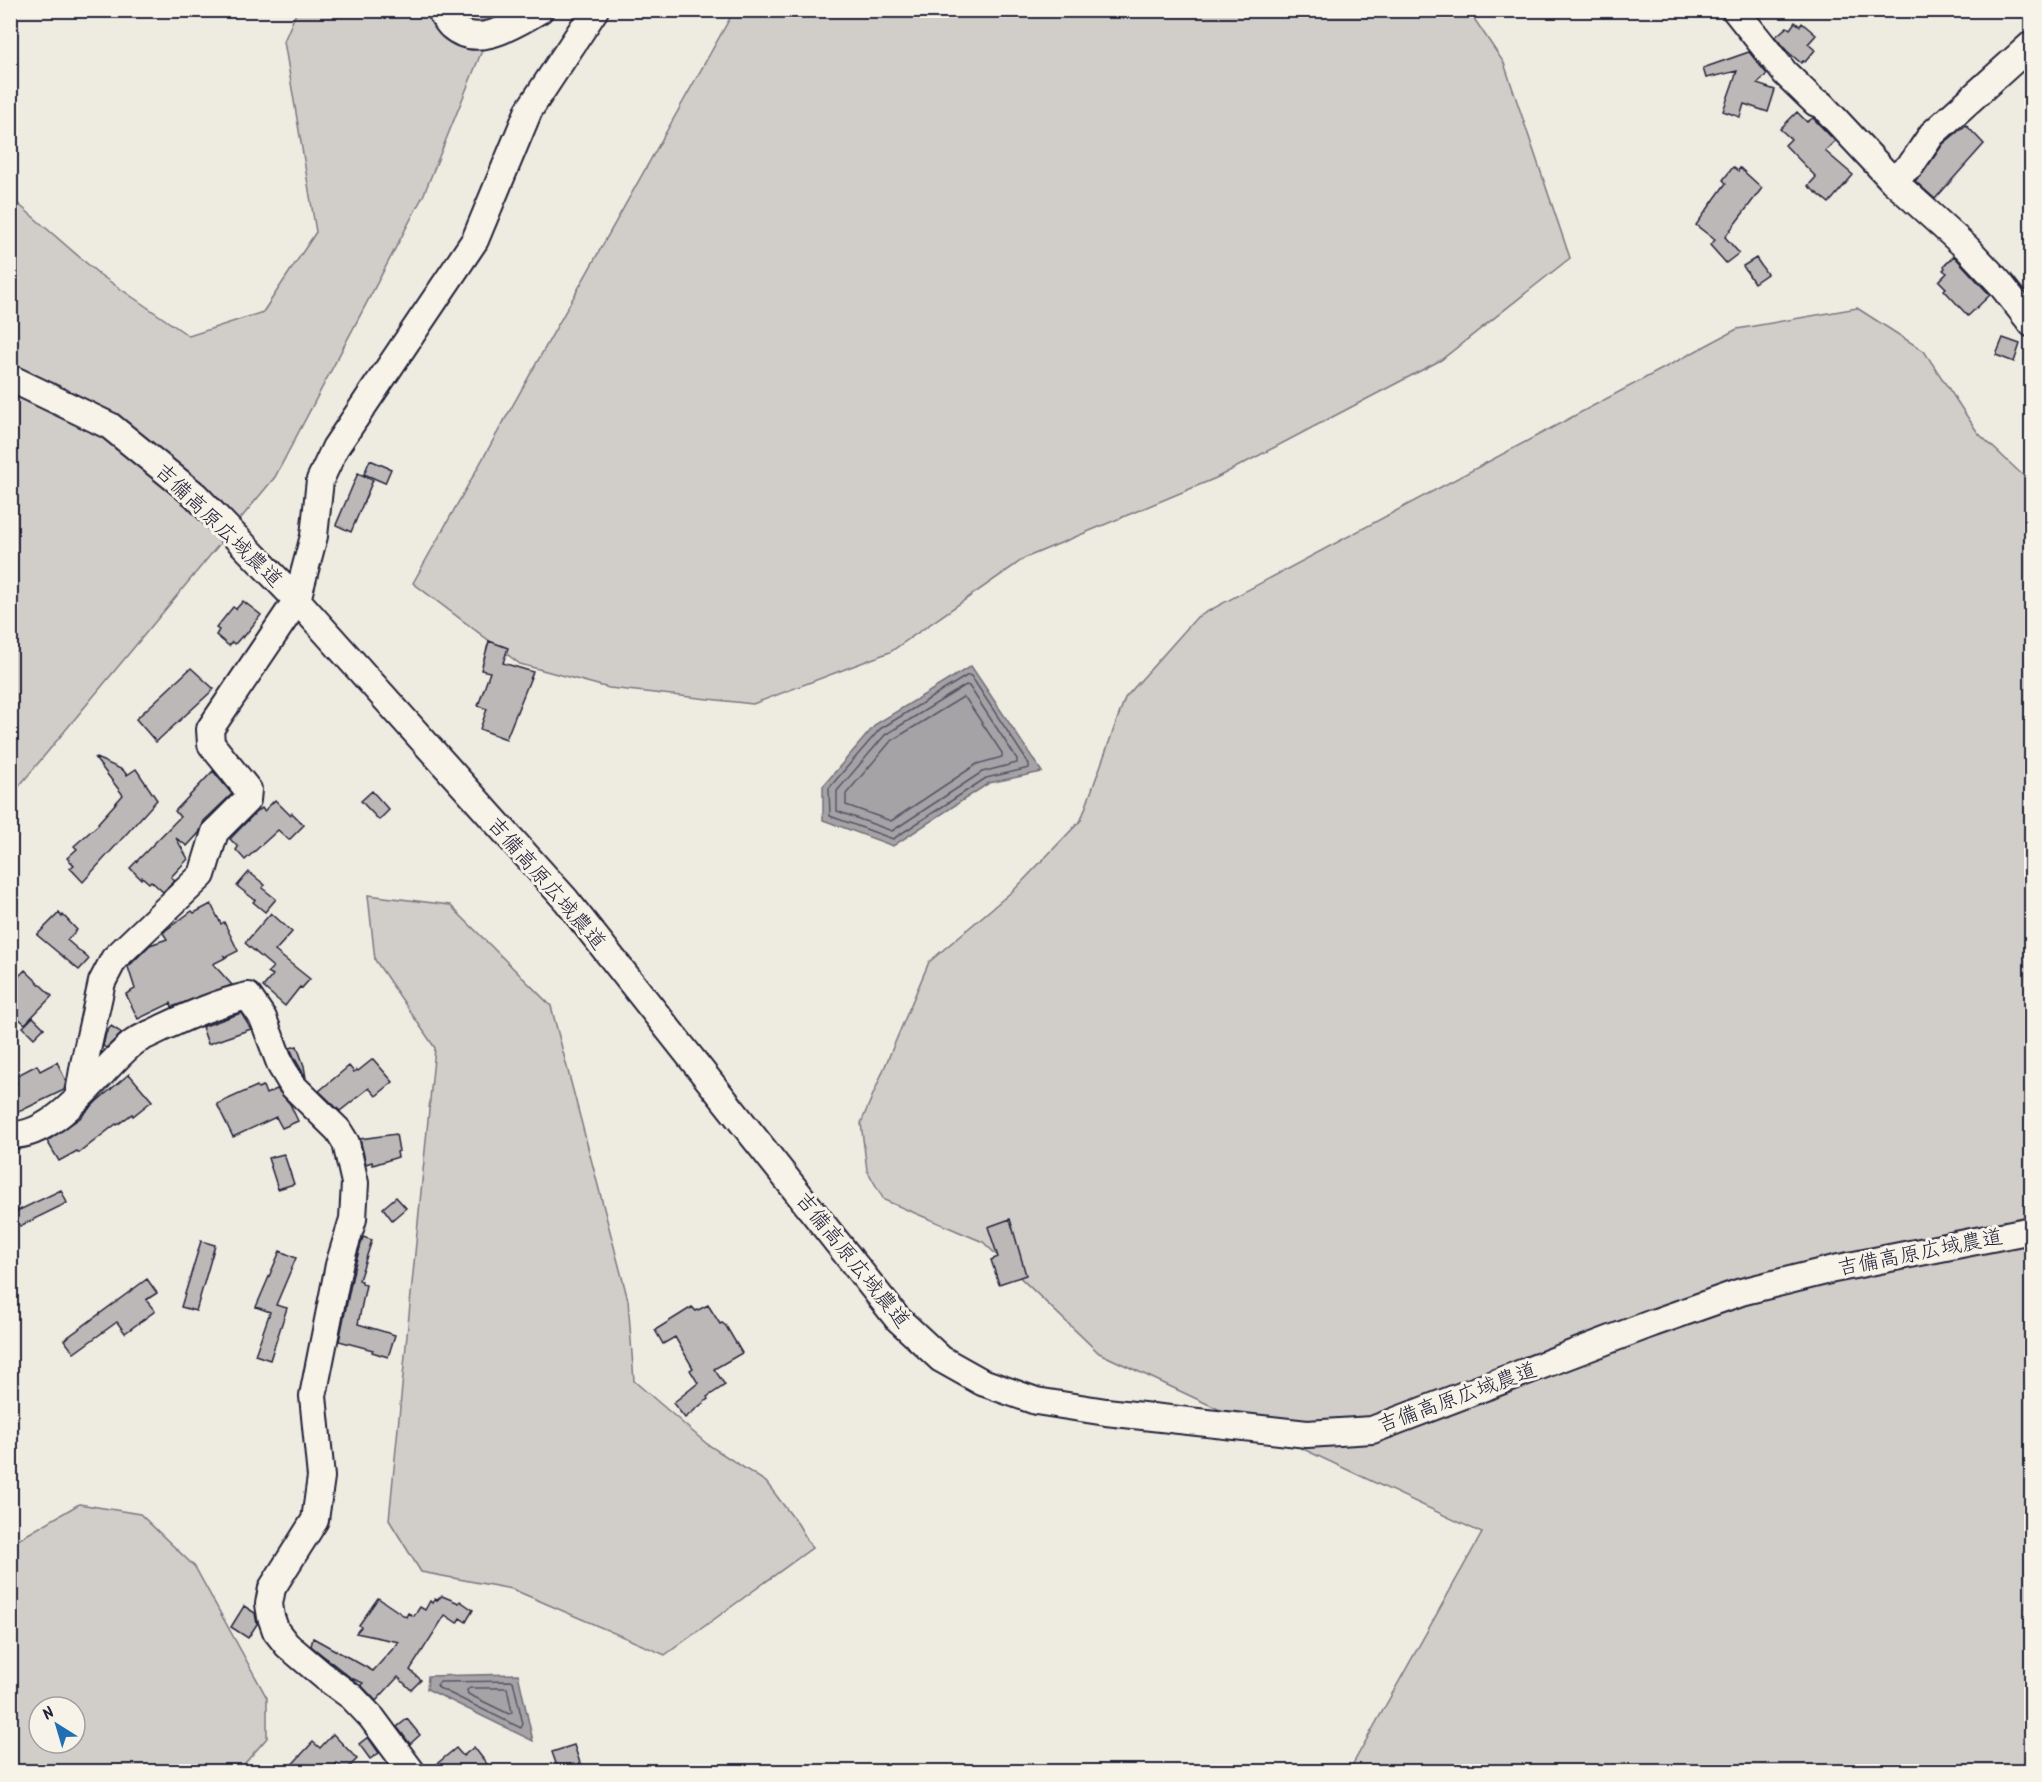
<svg xmlns="http://www.w3.org/2000/svg" width="2042" height="1782" font-family="Kalam,'Klee One',sans-serif">
  <style>
    .green { fill: #d1cdc9; stroke: #7a7882; stroke-width: 1.5; fill-rule: evenodd }
    .water { fill: #a6a3a6; stroke: #716f7b; stroke-width: 1.5 }
    .lines { fill: none; stroke-linecap: round; stroke-linejoin: round }
    .shore { stroke: #575666; stroke-width: 1.5 }
    .building { fill: #bbb8b7; stroke: #22223b; stroke-width: 1.5 }
    .minor-casing { stroke: #22223b; stroke-width: 30 }
    .minor { stroke: #f7f3e8; stroke-width: 26 }
    .labels { text-anchor: middle; stroke-width: 6; stroke-linejoin: round; paint-order: stroke }
    .street-label { font-size: 21px; fill: #22223b; stroke: #f7f3e8 }
  </style>
  <rect width="100%" height="100%" fill="#eeebe1"/>
  <filter id="ink" filterUnits="userSpaceOnUse"><feTurbulence type="fractalNoise" baseFrequency=".0167" numOctaves="2"/><feDisplacementMap in="SourceGraphic" scale="12" xChannelSelector="R" yChannelSelector="G"/><feConvolveMatrix kernelMatrix="1 2 1 2 8 2 1 2 1" color-interpolation-filters="sRGB"/></filter>
  <g filter="url(#ink)">
    <path class="green" d="M297 11H498L424 194 275 477 11 796V203L16 202 99 274 189 336 263 312 316 232 284 41Z
      M734 11H1469L1504 63 1570 258 1441 360 1216 478 1025 558 890 652 753 704 609 688 520 664 413 583Z
      M1857 308 1924 351 1978 433 2031 483V1771H1349L1482 1533 1099 1353 983 1242 884 1200 867 1170 861 1123 929 962 1016 888 1081 820 1125 698 1197 617 1737 329Z
      M368 895 450 905 551 1006 628 1300 634 1381 707 1444 766 1482 798 1524 812 1548 665 1655 512 1589 421 1572 389 1520 435 1048 375 960Z
      M79 1504 140 1514 195 1567 267 1698V1738L238 1771H12L11 1544ZM39 1707H75V1743H39Z"/>
    <path class="water" d="M971 666 1042 772 989 783 893 846 823 820V786L876 724Z
      M518 1674 533 1741 427 1689 428 1676Z"/>
    <g class="lines">
      <path class="shore" d="M968 675 971 676 1029 764V768L986 778 893 839 830 816 829 788 880 729Z
        M966 685 969 686 1017 759V763L982 772 892 831 837 811V791L885 735Z
        M963 697 966 699 1002 753V757L977 764 891 821 846 805V794L891 741Z
        M513 1681 523 1724 521 1728 439 1688 437 1685 440 1682Z
        M470 1688H507L512 1712 509 1714 468 1694 467 1690Z"/>
    </g>
    <path class="building" d="M1795 22 1800 26 1802 23 1816 35 1808 44 1815 50 1805 62 1803 61 1801 63 1787 51 1775 37 1787 27 1790 29Z
      M1749 52 1767 74 1757 84 1775 90 1768 112 1744 104 1740 117 1723 111 1737 71 1706 78 1703 68Z
      M1797 112 1807 122 1813 118 1835 141 1825 151 1853 175 1829 203 1808 186 1816 177 1785 145 1791 139 1780 129Z
      M1966 125 1984 144 1935 199 1915 181 1923 173 1943 144Z
      M1733 167 1738 171 1740 168 1762 188 1725 237 1739 253 1726 263 1710 245 1715 240 1696 225 1726 183 1723 180Z
      M1954 256 1990 295 1968 316 1944 290 1946 288 1939 281 1947 273 1943 270 1945 268 1944 266Z
      M1756 258 1767 274 1754 283 1743 266Z
      M2003 338 2020 344 2014 362 1996 355Z
      M370 460 391 469 385 483 364 474Z
      M358 473 373 480 351 532 336 525Z
      M243 601 261 615 243 638 242 636 235 644 232 642 229 646 216 635 219 630 216 628 233 607 236 609Z
      M489 641 508 648 503 663 533 672 506 739 480 729 487 709 478 706 490 672 481 670Z
      M191 668 214 689 156 742 136 719Z
      M94 757 123 770 127 775 136 769 157 800 83 882 70 868 74 865 67 858 77 849 74 846 99 824 98 823 123 795Z
      M213 771 232 794 204 821 199 833 187 846 176 838 188 859 171 877 175 880 163 892 151 881 149 883 142 877 141 879 130 868 180 817 175 811Z
      M372 791 389 810 379 820 361 801Z
      M275 800 290 815 292 813 304 825 289 840 278 830 245 860 236 850 238 847 230 839 255 813 262 808 264 811Z
      M249 872 265 885 262 888 276 899 265 912 253 902 255 900 237 886Z
      M211 904 221 924 224 922 238 951 226 957 224 956 225 958 213 964 232 985 172 1007 171 1003 138 1019 126 994 135 989 128 967 150 945 167 939 163 933 166 930 192 911 194 913Z
      M59 913 62 917 63 915 77 930 67 940 89 959 79 970 37 935Z
      M271 913 292 932 275 951 310 979 302 988 300 987 285 1006 263 987 273 975 268 972 273 967 245 943Z
      M25 970 52 996 25 1024 10 1011V985Z
      M241 1013 251 1029 208 1044 202 1027Z
      M33 1017 44 1028 34 1038 23 1027Z
      M111 1026 122 1033 106 1048 103 1046 106 1033Z
      M297 1046 304 1066 306 1078 295 1059 290 1048Z
      M373 1059 393 1082 376 1096 369 1088 340 1111 319 1091 349 1066 354 1072 357 1070 358 1071Z
      M57 1062 66 1081 64 1090 10 1116V1087L17 1084 14 1077 37 1065 40 1071Z
      M129 1074 152 1101 133 1116 132 1114 117 1125 116 1124 79 1153 77 1151 59 1161 47 1141 80 1118 97 1101Z
      M257 1086 258 1088 263 1086 266 1094 277 1089 290 1104 298 1121 282 1128 276 1117 233 1137 217 1104Z
      M396 1134 399 1151 397 1152 398 1157 373 1165 372 1162 366 1164 360 1139Z
      M284 1154 294 1184 278 1189 268 1158Z
      M61 1190 67 1203 20 1226 13 1213Z
      M396 1197 406 1208 392 1220 383 1208Z
      M1010 1219 1026 1275 999 1284 991 1260 998 1257 988 1227Z
      M363 1237 372 1240 359 1280 362 1281V1284L366 1285 358 1324 395 1335 388 1357 372 1352 373 1350 339 1341 354 1269Z
      M201 1241 215 1245 196 1311 181 1307Z
      M280 1251 296 1258 276 1305 287 1308 270 1360 255 1355 270 1312 256 1307Z
      M147 1279 157 1293 146 1300 155 1311 125 1333 117 1322 74 1353 64 1340Z
      M708 1305 720 1324 722 1323 726 1326 742 1353 714 1369 725 1385 707 1397 708 1399 685 1418 673 1403 698 1383 690 1370 693 1368 675 1337 663 1344 655 1330 692 1307 696 1311Z
      M442 1596 459 1603 460 1601 473 1610 466 1622 460 1618 457 1623 445 1615 410 1670 421 1680 411 1690 398 1677 376 1701 361 1685 363 1683 351 1678 311 1646 313 1638 373 1671 399 1642 356 1633 361 1627 359 1625 378 1598 406 1617 408 1613 414 1616 420 1607 425 1610 430 1601 432 1603 435 1599 437 1600Z
      M244 1606 255 1613 257 1624 248 1638 231 1627Z
      M407 1719 420 1735 410 1744 397 1727Z
      M333 1734 357 1759 345 1771 337 1763 330 1772H285L313 1742 320 1748Z
      M368 1737 379 1753 370 1759 359 1744Z
      M574 1745 583 1772H559L552 1752Z
      M474 1747 493 1772H427L456 1748 463 1756Z"/>
    <g class="lines">
      <g class="minor-casing">
        <path id="minor" d="M440 10C443 15 447 22 451 26 478 50 515 24 540 10
          M1735 10 1785 73 1816 103 1821 104 1892 180 1967 248 1999 282 2032 324
          M1892 180 1911 165 1932 134 2032 44
          M10 378 110 426 195 495 297 600 566 900 897 1318 941 1359 982 1382 1036 1401 1106 1412 1307 1434 1372 1430 1653 1323 1741 1292 1834 1269 2032 1230
          M78 1099 84 1064 102 982 114 959 202 875 215 832 247 800 248 790 211 744 210 729 297 600 314 536 320 480 335 448 475 240 529 110 595 10
          M10 1135C58 1137 100 1069 133 1043 141 1037 153 1033 162 1028 190 1015 217 1003 248 996L263 1018 281 1066 293 1086 338 1130 346 1143 355 1183 353 1219 339 1265 313 1396 321 1477 315 1520 272 1588 269 1604 271 1617 276 1631 287 1645 326 1678 352 1697 372 1718 412 1772"/>
      </g>
      <use href="#minor" class="minor"/>
    </g>
  </g>
  <g class="labels">
    <g class="street-label">
      <text transform="translate(219 525) rotate(44)" y="7">吉備高原広域農道</text>
      <text transform="translate(547 883) rotate(49)" y="7">吉備高原広域農道</text>
      <text transform="translate(1920 1252) rotate(-11)" y="7">吉備高原広域農道</text>
      <text transform="translate(853 1260) rotate(51)" y="7">吉備高原広域農道</text>
      <text transform="translate(1457 1397) rotate(-20)" y="7">吉備高原広域農道</text>
    </g>
  </g>
  <rect width="2042" height="1782" fill="none" stroke="#f7f3e8" stroke-width="36"/>
  <rect x="18" y="18" width="2006" height="1746" fill="none" stroke="#22223b" stroke-width="2" filter="url(#ink)"/>
  <g transform="translate(57 1725) rotate(323)"><circle r="28" fill="#f7f3e8" stroke="#a29fa3" stroke-width="1.5"/>
  <path d="M0-4.5L10 22L0 15L-10 22Z" fill="#1f6fb2"/>
  <text y="-9" font-size="16" font-weight="bold" text-anchor="middle" fill="#22223b">N</text>
  </g>
</svg>
